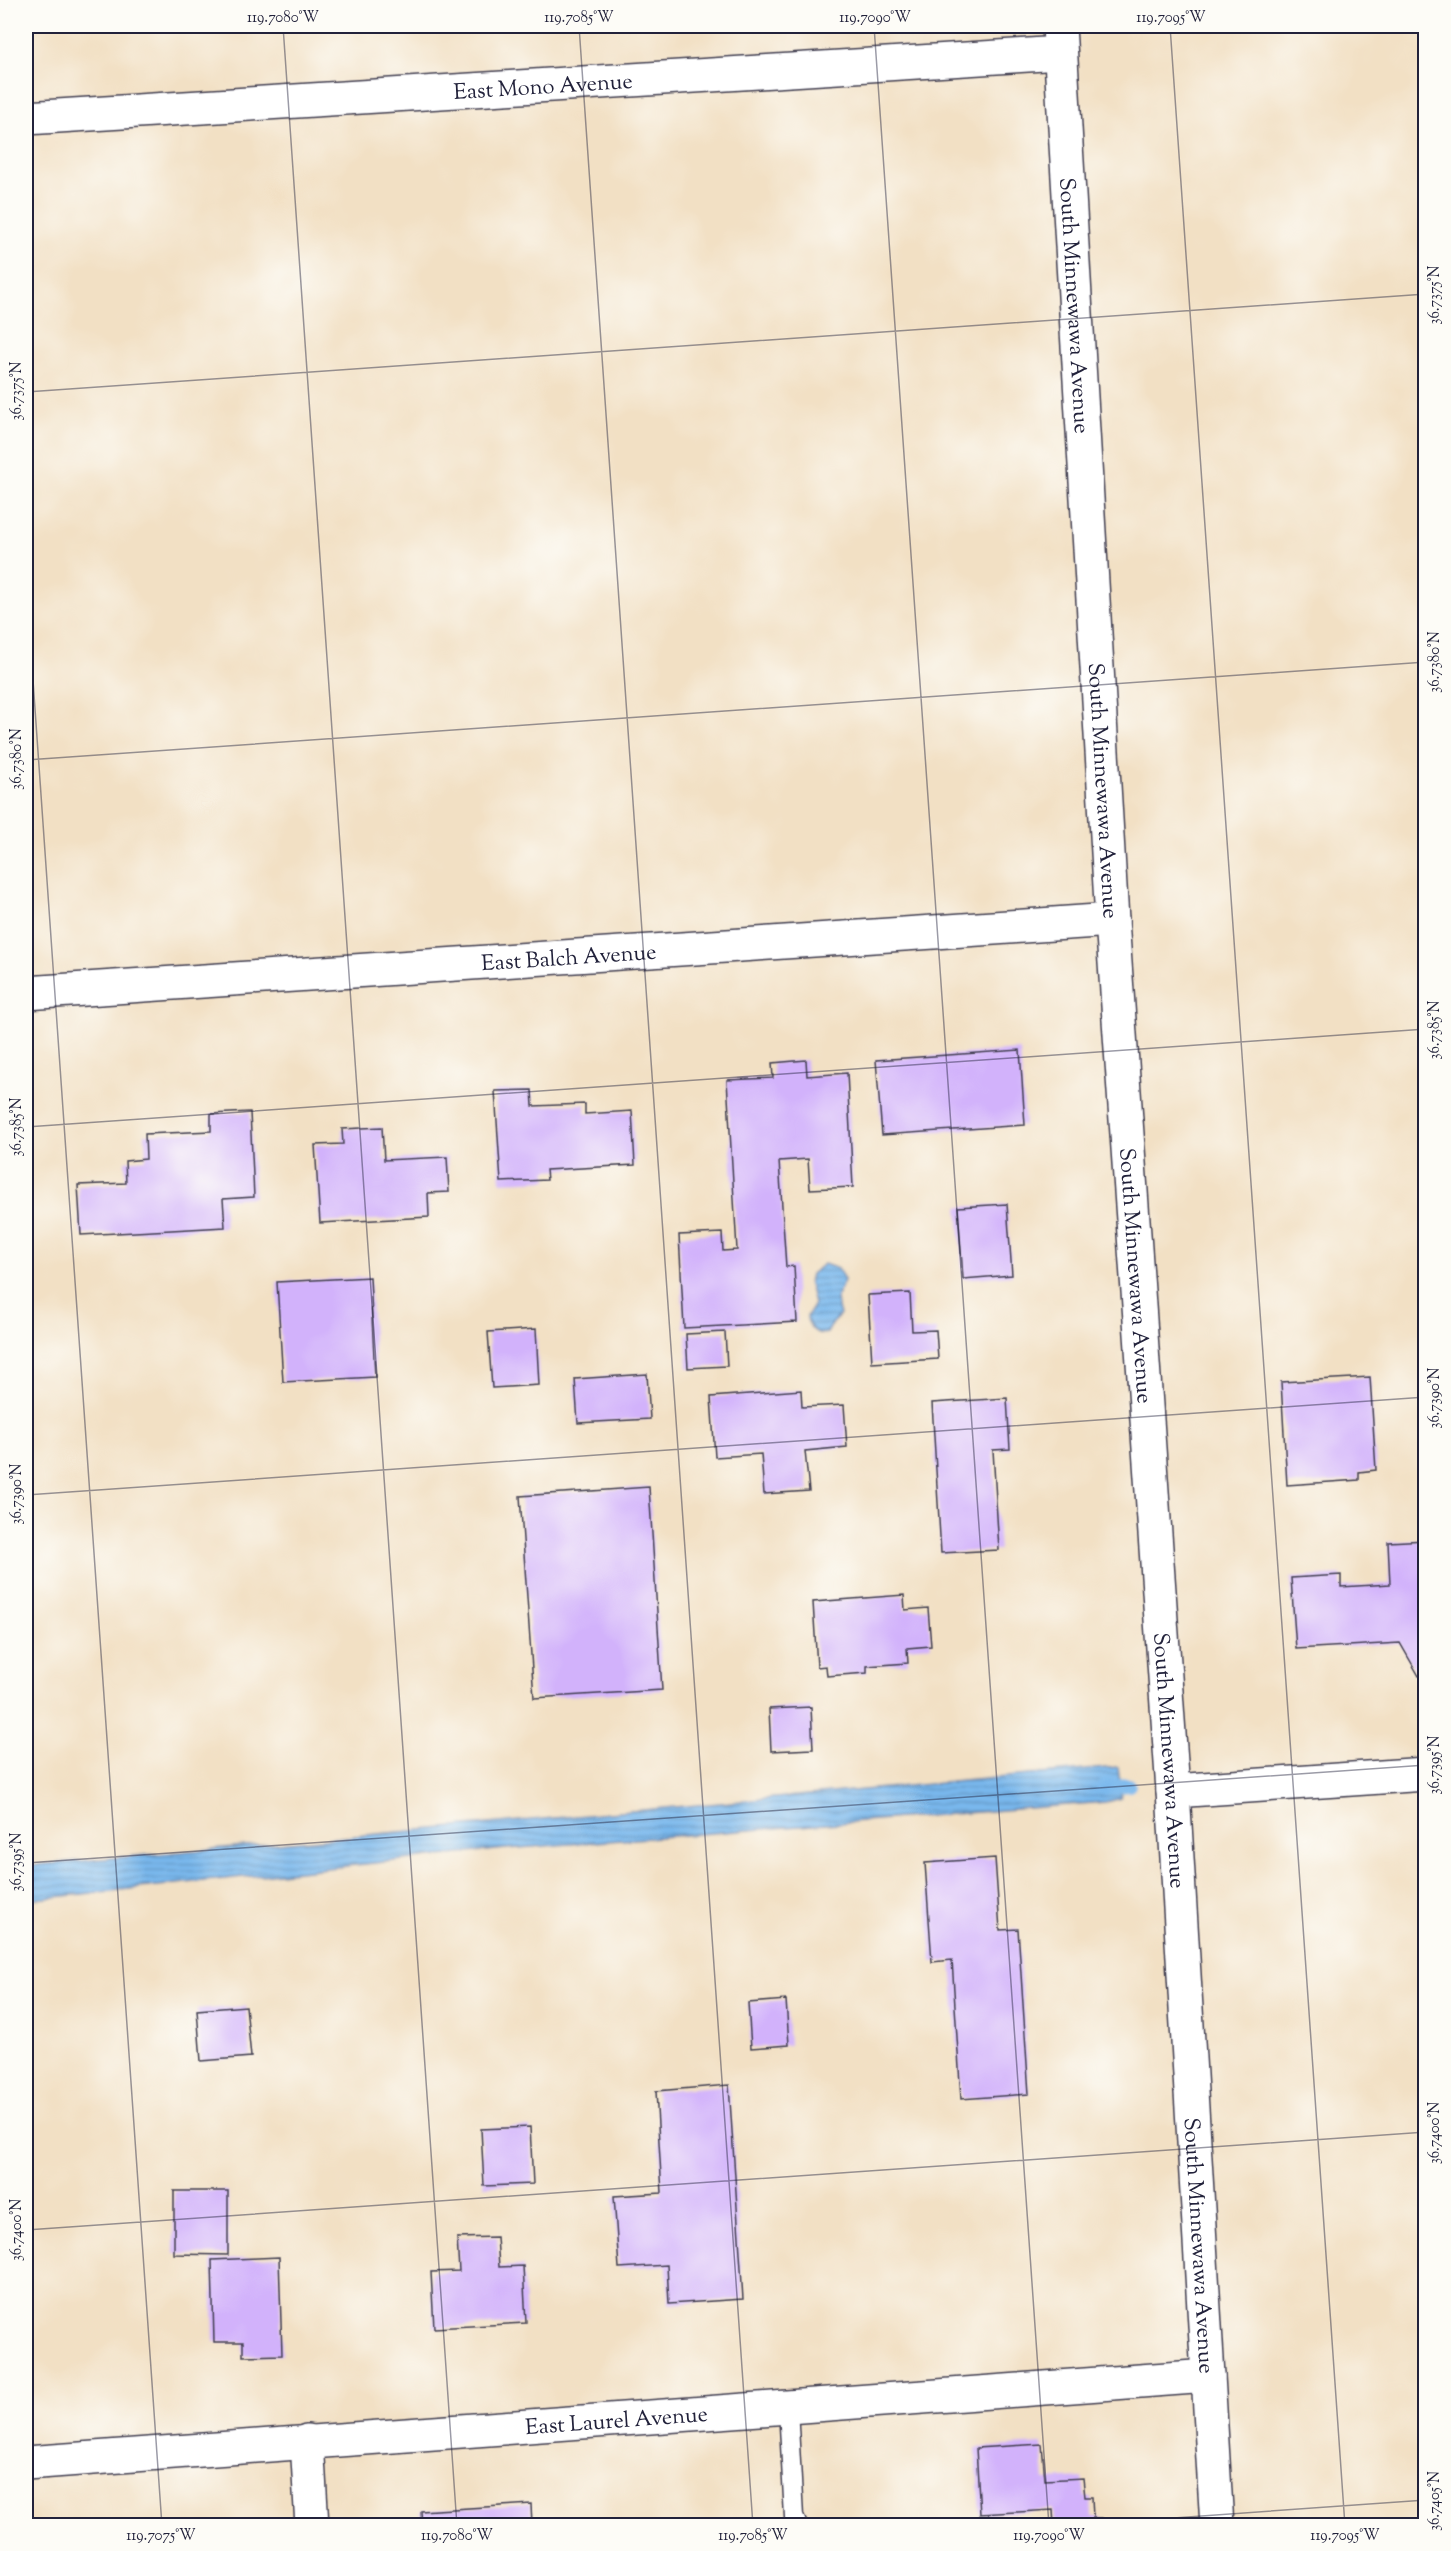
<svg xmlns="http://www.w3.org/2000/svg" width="1451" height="2551" font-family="'Sorts Mill Goudy',serif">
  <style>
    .water { fill: url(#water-rules); stroke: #4e6d94; stroke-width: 1.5 }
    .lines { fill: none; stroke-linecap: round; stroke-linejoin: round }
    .stream { stroke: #79b8ed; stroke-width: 14 }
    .building { fill: #d2b2fb }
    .service-casing { stroke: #413e50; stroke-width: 21 }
    .minor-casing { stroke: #413e50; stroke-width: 36 }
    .service { stroke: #fff; stroke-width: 18 }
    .minor { stroke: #fff; stroke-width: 33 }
    .ticks { fill: none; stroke: #22223b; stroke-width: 1.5; stroke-opacity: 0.45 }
    .labels { text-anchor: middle; stroke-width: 6; stroke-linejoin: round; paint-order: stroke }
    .street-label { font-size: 22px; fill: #22223b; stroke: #fdfcf7 }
    .neatline { fill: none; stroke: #22223b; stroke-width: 2 }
    .ticks-label { font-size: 15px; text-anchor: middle; fill: #22223b }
  </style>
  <defs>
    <pattern id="water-rules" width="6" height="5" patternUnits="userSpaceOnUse" patternTransform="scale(1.5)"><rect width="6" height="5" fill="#79b8ed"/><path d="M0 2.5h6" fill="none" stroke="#6395c1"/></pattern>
  </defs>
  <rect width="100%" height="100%" fill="#fdfcf7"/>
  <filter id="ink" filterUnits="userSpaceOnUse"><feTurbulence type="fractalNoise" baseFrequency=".0167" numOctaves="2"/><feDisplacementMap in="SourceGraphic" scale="12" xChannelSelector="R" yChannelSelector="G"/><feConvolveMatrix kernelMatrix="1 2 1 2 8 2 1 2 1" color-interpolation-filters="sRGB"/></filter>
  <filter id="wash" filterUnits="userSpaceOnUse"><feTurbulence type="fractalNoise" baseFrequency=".008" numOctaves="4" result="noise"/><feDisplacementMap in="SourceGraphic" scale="24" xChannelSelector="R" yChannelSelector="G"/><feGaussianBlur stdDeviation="1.35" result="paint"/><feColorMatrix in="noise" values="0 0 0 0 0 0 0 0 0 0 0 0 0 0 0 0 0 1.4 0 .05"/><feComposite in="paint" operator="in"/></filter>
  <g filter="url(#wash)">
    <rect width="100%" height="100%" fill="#f2e0c4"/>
    <path class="water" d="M824 1264 838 1269 844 1280 836 1299 840 1315 833 1322 827 1333C816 1336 808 1327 807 1317L814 1304 809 1283 811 1274Z
      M1118 1767 1121 1798 1105 1802 505 1849 26 1900V1866Z"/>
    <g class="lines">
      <path class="stream" d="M1103 1787 1129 1785"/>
    </g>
    <g id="blocks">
      <path class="building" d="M1020 1050 1025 1125 882 1135 876 1060Z
        M806 1060 807 1076 847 1073 853 1187 810 1189 808 1159 779 1161 786 1267 794 1266 797 1322 684 1328 679 1235 722 1233 723 1251 737 1250 727 1080 773 1078 772 1063Z
        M532 1090 533 1106 585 1104V1114L632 1111 635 1165 546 1170 547 1180 501 1182 495 1091Z
        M250 1112 254 1197 223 1199 225 1227 81 1235 78 1185 126 1183 125 1161 146 1159 145 1134 211 1131V1114Z
        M382 1127 384 1160 447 1157 449 1192 428 1193 429 1217 320 1223 315 1145 343 1144 342 1129Z
        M1007 1204 1012 1275 963 1279 958 1207Z
        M370 1277 375 1377 283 1382 277 1282Z
        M910 1293 912 1331 936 1330 938 1359 872 1363 868 1295Z
        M536 1329 539 1385 492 1388 488 1332Z
        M725 1332 727 1366 688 1368 686 1334Z
        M647 1374 650 1419 578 1423 575 1379Z
        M1370 1377 1376 1470 1359 1472V1480L1287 1485 1281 1382Z
        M801 1390 802 1407 844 1405 847 1447 805 1451 809 1491 764 1494 761 1454 715 1457 711 1397Z
        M1007 1398 1010 1449 993 1450 999 1550 941 1553 932 1403Z
        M649 1487 662 1690 534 1698 520 1496Z
        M1426 1540V1672L1419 1676 1400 1643 1296 1649 1291 1578 1341 1575V1587L1390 1584 1388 1542Z
        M904 1595 905 1610 928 1608 931 1646 907 1648 908 1663 867 1666V1673L827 1676 826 1666 817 1667 813 1602Z
        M811 1707 813 1749 771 1751 769 1709Z
        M995 1858 1000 1930 1018 1929 1029 2094 961 2099 952 1960 932 1962 925 1863Z
        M786 2000 789 2045 751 2048 748 2003Z
        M246 2006 251 2057 201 2061 197 2010Z
        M729 2085 743 2299 669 2304 667 2265 619 2268 614 2196 662 2193 656 2091Z
        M530 2127 533 2184 484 2186 481 2129Z
        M174 2191H228V2255L174 2254Z
        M497 2237 499 2267 523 2266 526 2323 434 2328 431 2272 459 2271 457 2238Z
        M279 2257 282 2355 243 2356V2342H214L212 2260Z
        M1042 2444 1045 2480 1083 2478 1085 2497H1092L1093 2518H1101L1102 2526H1054L1053 2510 980 2514 976 2448Z
        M531 2504 532 2526H422L421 2511Z"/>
    </g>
  </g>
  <g filter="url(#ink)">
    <use href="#blocks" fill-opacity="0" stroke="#413e50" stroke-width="1.5"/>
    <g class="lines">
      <g class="service-casing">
        <path id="service" d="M788 2408 794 2517 798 2526"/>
      </g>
      <g class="minor-casing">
        <g id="minor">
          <path id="s1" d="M1059 26 1112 920 1173 1791 1217 2526"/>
          <path id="s2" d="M26 118 1060 53"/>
          <path id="s3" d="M26 993 1112 920"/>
          <path d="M1173 1791 1426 1774"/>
          <path d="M307 2441 312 2526"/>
          <path id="s4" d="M26 2463 1208 2376"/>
        </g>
      </g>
      <use href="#service" class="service"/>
      <use href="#minor" class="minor"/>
    </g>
  </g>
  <path class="ticks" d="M283 26 457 2526M579 26 753 2526M874 26 1049 2526M1170 26 1345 2526M26 392 1426 294M26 580 162 2526M26 760 1426 662M26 1127 1426 1029M26 1495 1426 1397M26 1863 1426 1765M26 2230 1426 2132M1061 2526 1426 2500"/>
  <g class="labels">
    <g class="street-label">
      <text dy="8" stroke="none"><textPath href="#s2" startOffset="518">East Mono Avenue</textPath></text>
      <text dy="8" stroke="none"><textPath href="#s1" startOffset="280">South Minnewawa Avenue</textPath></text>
      <text dy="8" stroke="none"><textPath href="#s1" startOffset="766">South Minnewawa Avenue</textPath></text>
      <text dy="8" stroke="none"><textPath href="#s3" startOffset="544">East Balch Avenue</textPath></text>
      <text dy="8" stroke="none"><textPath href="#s1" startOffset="1252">South Minnewawa Avenue</textPath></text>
      <text dy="8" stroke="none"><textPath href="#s1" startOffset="1738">South Minnewawa Avenue</textPath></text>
      <text dy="8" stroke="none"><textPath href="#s1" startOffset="2224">South Minnewawa Avenue</textPath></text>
      <text dy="8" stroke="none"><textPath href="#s4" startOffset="592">East Laurel Avenue</textPath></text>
    </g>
  </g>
  <rect width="1451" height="2551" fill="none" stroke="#fdfcf7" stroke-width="66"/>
  <rect x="33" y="33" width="1385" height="2485" class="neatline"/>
  <g class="ticks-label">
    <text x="283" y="22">119.7080°W</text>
    <text x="579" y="22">119.7085°W</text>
    <text x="875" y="22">119.7090°W</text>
    <text x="1171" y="22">119.7095°W</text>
    <text transform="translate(1434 295) rotate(-90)" y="5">36.7375°N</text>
    <text transform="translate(16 391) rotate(-90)" y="5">36.7375°N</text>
    <text transform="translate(1434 662) rotate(-90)" y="5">36.7380°N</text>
    <text transform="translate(16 759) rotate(-90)" y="5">36.7380°N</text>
    <text transform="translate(1434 1030) rotate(-90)" y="5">36.7385°N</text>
    <text transform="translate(16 1127) rotate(-90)" y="5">36.7385°N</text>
    <text transform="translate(1434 1398) rotate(-90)" y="5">36.7390°N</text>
    <text transform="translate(16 1494) rotate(-90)" y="5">36.7390°N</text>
    <text transform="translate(1434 1765) rotate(-90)" y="5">36.7395°N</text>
    <text transform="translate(16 1862) rotate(-90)" y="5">36.7395°N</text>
    <text transform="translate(1434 2133) rotate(-90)" y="5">36.7400°N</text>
    <text transform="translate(16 2230) rotate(-90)" y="5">36.7400°N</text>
    <text transform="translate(1434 2501) rotate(-90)" y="5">36.7405°N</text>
    <text x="161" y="2540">119.7075°W</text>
    <text x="457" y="2540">119.7080°W</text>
    <text x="753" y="2540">119.7085°W</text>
    <text x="1049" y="2540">119.7090°W</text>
    <text x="1345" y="2540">119.7095°W</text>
  </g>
</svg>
